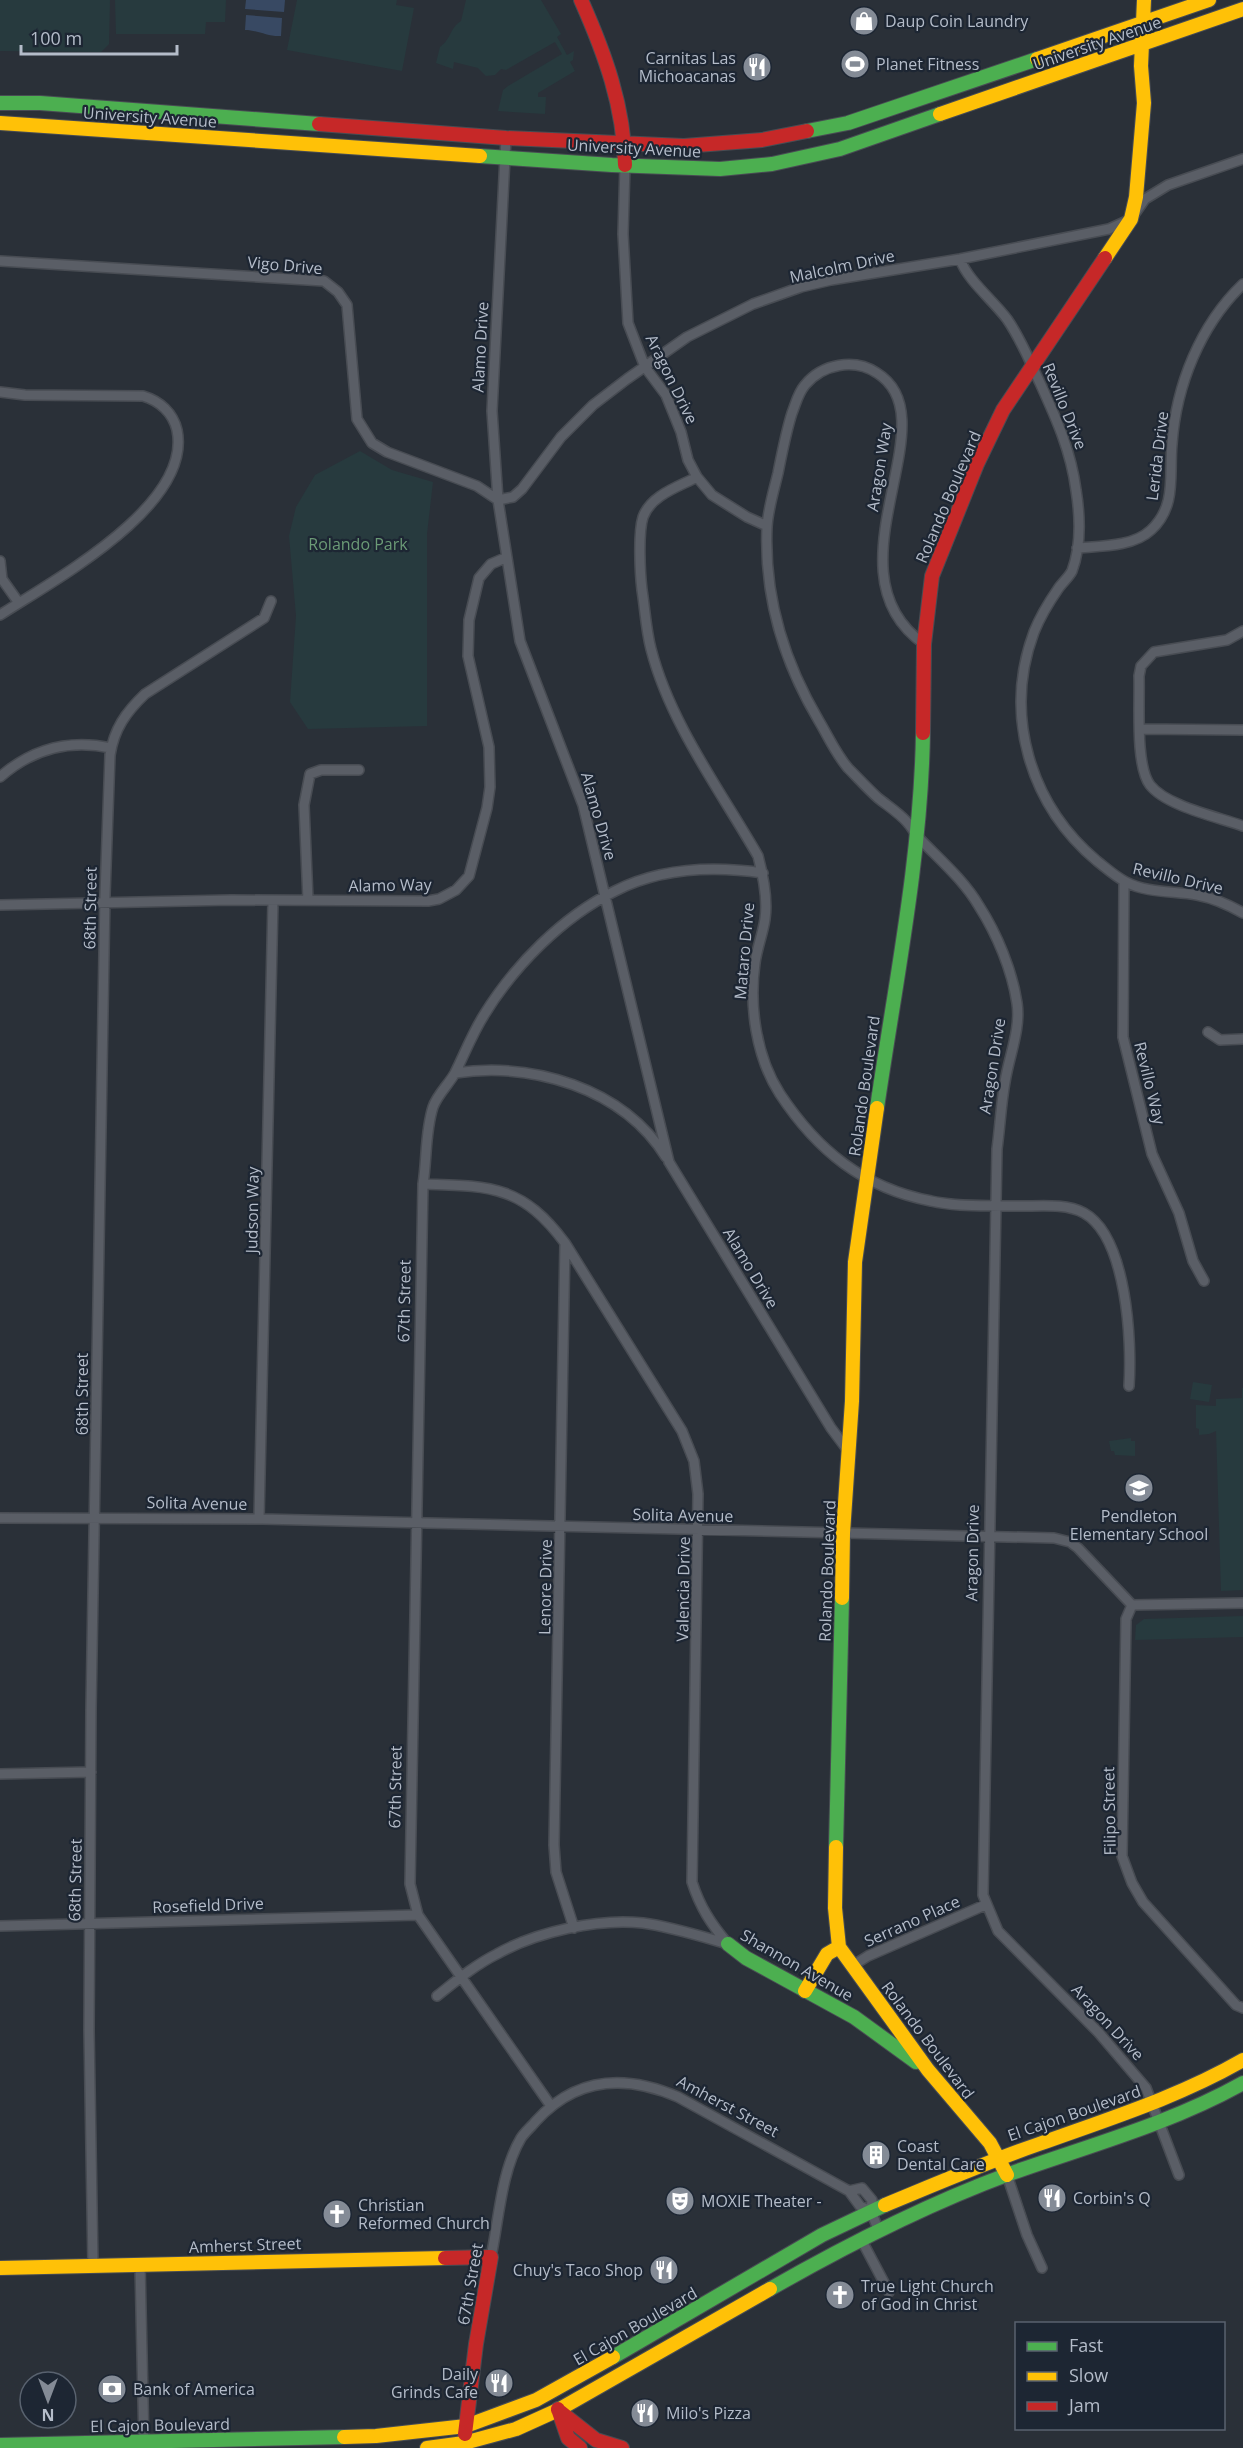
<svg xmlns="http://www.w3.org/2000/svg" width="1243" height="2448" font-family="'Open Sans',sans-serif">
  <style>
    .green { fill: #273a3e }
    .water { fill: #384963 }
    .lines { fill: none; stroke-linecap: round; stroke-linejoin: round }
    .street-casing { stroke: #484c53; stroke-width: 12 }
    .fast-casing { stroke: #484c53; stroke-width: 16 }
    .slow-casing { stroke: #484c53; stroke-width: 16 }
    .jam-casing { stroke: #484c53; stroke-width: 16 }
    .street { stroke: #5a5e66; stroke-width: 9 }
    .fast { stroke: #4caf50; stroke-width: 14 }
    .slow { stroke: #ffc107; stroke-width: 14 }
    .jam { stroke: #c62828; stroke-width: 14 }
    .labels { text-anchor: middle; stroke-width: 4.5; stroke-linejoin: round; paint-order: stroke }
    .poi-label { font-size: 16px; fill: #b4bcc9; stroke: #1d2633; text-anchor: start }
    .street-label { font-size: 16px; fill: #b4bcc9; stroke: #1d2633 }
    .park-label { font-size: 16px; fill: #6b9a76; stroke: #1d2633 }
  </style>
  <rect width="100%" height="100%" fill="#2a3038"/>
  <path class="green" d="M0 0H110L109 44 101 52 0 51Z
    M115 0H226L225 22H206L205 34H116Z
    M297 0H397L396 5 414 8 402 71 287 50Z
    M466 0H541L561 34 557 37 567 55 574 51 573 60 570 62 575 71 538 93V97H546L545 114 498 111 503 90 508 86 562 54 555 42 506 70 501 69 495 75 486 76 478 68 454 62 453 69 436 63 440 47C452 38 449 29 461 21Z
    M360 451 392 470 433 482 427 534V726L308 729 290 702 296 616 289 536 296 507 315 475Z
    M1193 1382 1212 1385 1209 1402 1190 1399Z
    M1242 1388H1243V1590L1221 1591 1216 1431 1209 1434 1199 1435V1429L1196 1428V1405L1216 1406V1399L1242 1398Z
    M1131 1438V1441H1135V1456L1115 1455 1114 1451H1111L1109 1441Z
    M1243 1616V1637L1135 1640 1136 1625 1144 1619Z"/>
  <path class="water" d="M246 0H285L284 12 245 9Z
    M246 15 282 18 281 36C268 37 258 30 245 30Z"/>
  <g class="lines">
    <g class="street-casing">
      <path id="street" d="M506 138 492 411 498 500 520 641 583 805 669 1162 831 1428 849 1452
        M625 165 623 234 628 323 645 367 666 395 681 432 688 460 697 477 712 495 747 517 767 526
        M960 259C968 281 993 300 1007 319 1021 339 1030 362 1040 383 1056 418 1071 451 1076 490 1080 515 1081 547 1072 571 1069 577 1062 583 1058 589 1049 602 1040 617 1034 632 1003 715 1030 805 1097 861 1106 868 1116 877 1126 882 1146 893 1174 891 1197 895 1213 898 1229 905 1243 913
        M0 261 324 281 338 292 347 305 357 419 372 443 387 452 477 486 498 500 513 497 522 489 561 437 593 405 627 379 687 337 753 304 801 287 831 280 960 259 1109 229 1131 219 1145 199 1168 185 1243 159
        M0 392 25 395 143 396C160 401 173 413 177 430 193 506 52 581 0 615
        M697 477C678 487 651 495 643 517 638 533 640 573 642 590 645 609 646 630 651 649 670 723 720 790 758 856 763 875 768 899 765 919 763 933 757 948 755 963 749 1006 756 1057 780 1094 817 1150 863 1188 931 1201 957 1207 985 1205 1012 1206 1034 1207 1064 1202 1084 1213 1127 1237 1132 1342 1129 1386
        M1077 548C1100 546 1133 547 1151 530 1177 506 1169 475 1172 444 1176 386 1200 325 1243 284
        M0 561 2 579 19 603
        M1243 631 1227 640 1154 652 1141 666 1139 676C1140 703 1135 765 1150 785 1166 806 1218 817 1243 826
        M924 644C821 572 953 420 877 373 854 358 822 364 805 385 798 393 796 403 792 413 786 432 782 453 778 473 774 490 768 509 767 527 764 596 784 662 819 721 828 736 836 754 848 768 858 778 868 789 878 798 888 806 899 813 907 822 911 826 914 832 918 837 939 859 963 879 979 906 997 934 1012 970 1017 1003 1021 1029 1009 1056 1005 1082 1001 1104 1000 1127 997 1149L983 1895 998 1931 1099 2033 1146 2088 1179 2175
        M1140 729 1243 730
        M0 777C32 749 70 739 111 748
        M1124 882 1123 1037 1152 1154 1179 1213 1193 1261 1204 1281
        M308 900 304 805 310 774 321 770H359
        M0 905 231 900 428 901 439 899 456 890 469 876 487 808 490 787 489 747 468 656 469 620 479 578 491 564 505 558
        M1208 1032 1220 1040 1243 1039
        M455 1073C532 1062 622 1087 666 1157
        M423 1184C490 1186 522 1185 565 1243L682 1431 694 1461 698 1494 692 1882C700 1907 711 1924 728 1944
        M565 1243 554 1845 556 1872 574 1928
        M0 1518 262 1519 1054 1538 1070 1542 1078 1548 1132 1605 1243 1603
        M259 1519 273 901
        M1132 1605 1126 1619 1122 1856 1132 1883 1143 1902 1236 2005 1243 2008
        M0 1774 91 1772
        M0 1926 418 1915
        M852 1966 868 1956 985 1905
        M437 1996C456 1981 475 1965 497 1954 536 1932 598 1918 643 1923 672 1927 700 1936 728 1944
        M551 2106 418 1915 410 1884 423 1184C427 1159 425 1132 433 1107 437 1095 449 1084 455 1073 465 1053 472 1034 484 1015 514 966 562 917 615 891 660 868 714 866 763 873
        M1007 2175 1027 2235 1042 2268
        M849 2191 862 2188 872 2200 871 2211 878 2229
        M861 2239 889 2292
        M491 2257C499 2219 501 2172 521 2138 525 2132 532 2126 536 2121 576 2077 625 2074 678 2097L849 2191 860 2206 871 2211
        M140 2265 144 2445
        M93 2266 89 2030 91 1710 105 895 110 755C114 729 126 712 145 694L264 618 271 601"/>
    </g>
    <g class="fast-casing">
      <path id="fast" d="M0 103H40L319 124
        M807 131 848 123 1037 59
        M480 156 612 165 720 169 772 164 840 149 940 114
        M877 1108C895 984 921 859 923 733
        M836 1847 842 1598
        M728 1944 746 1958 854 2017 916 2062
        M770 2289C847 2245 925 2205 1009 2174 1087 2146 1170 2124 1243 2083
        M613 2357 822 2235 885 2205
        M0 2445 344 2437"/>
    </g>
    <g class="slow-casing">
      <path id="slow" d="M1037 59 1209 0
        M940 114 1243 9
        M0 123 480 156
        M1105 258 1131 219 1136 197 1144 103 1141 66 1144 0
        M842 1598 843 1533 852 1401 855 1262 877 1108
        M836 1847 835 1908 839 1947 928 2070 990 2143 1007 2175
        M805 1991 827 1954 839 1947
        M885 2205C936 2184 987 2162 1039 2144 1108 2119 1179 2097 1243 2060
        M0 2268 445 2258
        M344 2437 376 2436 466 2426 536 2400 613 2357
        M427 2448 464 2443 516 2429 558 2410 770 2289"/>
    </g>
    <g class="jam-casing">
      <path id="jam" d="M581 0C605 54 624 106 625 165
        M319 124 506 138 684 146 762 140 807 131
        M923 733 924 644 932 576 977 464 1003 410 1105 258
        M445 2258 491 2257 476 2344 465 2434
        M558 2409 568 2438 580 2448
        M558 2410 596 2440 622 2448"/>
    </g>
    <use href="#street" class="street"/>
    <use href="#fast" class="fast"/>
    <use href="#slow" class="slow"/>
    <use href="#jam" class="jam"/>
  </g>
  <defs>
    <g id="shop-disc" transform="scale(1.5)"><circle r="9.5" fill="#848b96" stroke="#1d2633"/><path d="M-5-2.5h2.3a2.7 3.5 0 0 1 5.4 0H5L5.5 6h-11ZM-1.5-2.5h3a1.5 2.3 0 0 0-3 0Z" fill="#fff"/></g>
    <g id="stadium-disc" transform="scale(1.5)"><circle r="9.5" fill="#848b96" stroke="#1d2633"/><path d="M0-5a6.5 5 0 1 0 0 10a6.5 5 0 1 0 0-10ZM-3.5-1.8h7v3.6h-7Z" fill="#fff"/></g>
    <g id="restaurant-disc" transform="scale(1.5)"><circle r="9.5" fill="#848b96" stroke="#1d2633"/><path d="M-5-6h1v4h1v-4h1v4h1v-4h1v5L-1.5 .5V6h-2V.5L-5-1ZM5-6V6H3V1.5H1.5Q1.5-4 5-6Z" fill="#fff"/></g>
    <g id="school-disc" transform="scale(1.5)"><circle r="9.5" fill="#848b96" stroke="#1d2633"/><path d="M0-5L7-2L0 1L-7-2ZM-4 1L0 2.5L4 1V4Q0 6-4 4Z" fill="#fff"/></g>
    <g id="building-disc" transform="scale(1.5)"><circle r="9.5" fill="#848b96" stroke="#1d2633"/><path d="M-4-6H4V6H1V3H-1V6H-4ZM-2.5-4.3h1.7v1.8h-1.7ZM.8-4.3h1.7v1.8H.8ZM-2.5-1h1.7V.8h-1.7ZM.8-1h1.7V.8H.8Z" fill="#fff"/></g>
    <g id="theatre-disc" transform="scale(1.5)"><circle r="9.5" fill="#848b96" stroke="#1d2633"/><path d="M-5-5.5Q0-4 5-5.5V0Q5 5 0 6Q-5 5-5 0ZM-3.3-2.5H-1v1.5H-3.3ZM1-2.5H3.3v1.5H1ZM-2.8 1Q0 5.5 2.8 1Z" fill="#fff"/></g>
    <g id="church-disc" transform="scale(1.5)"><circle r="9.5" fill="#848b96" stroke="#1d2633"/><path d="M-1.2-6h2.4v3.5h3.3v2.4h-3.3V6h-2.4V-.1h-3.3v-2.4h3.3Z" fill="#fff"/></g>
    <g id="bank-disc" transform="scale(1.5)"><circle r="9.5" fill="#848b96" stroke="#1d2633"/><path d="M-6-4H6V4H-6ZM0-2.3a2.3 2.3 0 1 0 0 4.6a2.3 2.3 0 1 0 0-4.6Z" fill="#fff"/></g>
  </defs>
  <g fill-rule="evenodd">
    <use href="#shop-disc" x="864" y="21"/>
    <use href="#stadium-disc" x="855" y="64"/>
    <use href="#restaurant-disc" x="757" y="67"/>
    <use href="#school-disc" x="1139" y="1488"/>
    <use href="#building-disc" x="876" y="2155"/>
    <use href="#restaurant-disc" x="1052" y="2198"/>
    <use href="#theatre-disc" x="680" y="2201"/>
    <use href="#church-disc" x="337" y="2214"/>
    <use href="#restaurant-disc" x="664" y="2270"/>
    <use href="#church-disc" x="840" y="2295"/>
    <use href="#restaurant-disc" x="499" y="2383"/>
    <use href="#bank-disc" x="112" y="2389"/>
    <use href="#restaurant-disc" x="645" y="2413"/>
  </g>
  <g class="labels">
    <g class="poi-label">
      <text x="885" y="27">Daup Coin Laundry</text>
      <text x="736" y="64" text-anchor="end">Carnitas Las<tspan x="736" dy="18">Michoacanas</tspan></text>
      <text x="876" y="70">Planet Fitness</text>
      <text x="1139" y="1522" text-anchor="middle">Pendleton<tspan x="1139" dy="18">Elementary School</tspan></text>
      <text x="897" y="2152">Coast<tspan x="897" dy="18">Dental Care</tspan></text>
      <text x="1073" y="2204">Corbin's Q</text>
      <text x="701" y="2207">MOXIE Theater -</text>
      <text x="358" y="2211">Christian<tspan x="358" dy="18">Reformed Church</tspan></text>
      <text x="643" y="2276" text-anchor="end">Chuy's Taco Shop</text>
      <text x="861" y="2292">True Light Church<tspan x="861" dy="18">of God in Christ</tspan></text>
      <text x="478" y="2380" text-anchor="end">Daily<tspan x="478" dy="18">Grinds Cafe</tspan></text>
      <text x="133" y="2395">Bank of America</text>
      <text x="666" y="2419">Milo's Pizza</text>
    </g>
    <g class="street-label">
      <text transform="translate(1097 43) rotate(-19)" y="6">University Avenue</text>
      <text transform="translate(150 117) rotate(4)" y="6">University Avenue</text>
      <text transform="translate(634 148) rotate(3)" y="6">University Avenue</text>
      <text transform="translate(285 265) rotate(5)" y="6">Vigo Drive</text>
      <text transform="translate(842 266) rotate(-12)" y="6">Malcolm Drive</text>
      <text transform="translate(480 347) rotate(-87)" y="6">Alamo Drive</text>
      <text transform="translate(672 379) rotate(64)" y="6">Aragon Drive</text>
      <text transform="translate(1065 406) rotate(68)" y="6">Revillo Drive</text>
      <text transform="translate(1157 456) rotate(-83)" y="6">Lerida Drive</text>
      <text transform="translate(879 467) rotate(-81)" y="6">Aragon Way</text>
      <text transform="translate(948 497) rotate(-67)" y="6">Rolando Boulevard</text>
      <text transform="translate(599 816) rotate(74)" y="6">Alamo Drive</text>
      <text transform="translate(1178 878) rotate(13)" y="6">Revillo Drive</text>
      <text transform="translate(390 885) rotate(-1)" y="6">Alamo Way</text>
      <text transform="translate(90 908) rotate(-89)" y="6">68th Street</text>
      <text transform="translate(744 951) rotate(-85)" y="6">Mataro Drive</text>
      <text transform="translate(992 1066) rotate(-81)" y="6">Aragon Drive</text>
      <text transform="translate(1150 1083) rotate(76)" y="6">Revillo Way</text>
      <text transform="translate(864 1086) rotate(-82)" y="6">Rolando Boulevard</text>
      <text transform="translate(252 1210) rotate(-89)" y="6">Judson Way</text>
      <text transform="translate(751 1268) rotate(59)" y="6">Alamo Drive</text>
      <text transform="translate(404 1301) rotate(-89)" y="6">67th Street</text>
      <text transform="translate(82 1394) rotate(-90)" y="6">68th Street</text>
      <text transform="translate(197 1503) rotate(1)" y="6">Solita Avenue</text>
      <text transform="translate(683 1515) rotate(1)" y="6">Solita Avenue</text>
      <text transform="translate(972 1553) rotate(-89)" y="6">Aragon Drive</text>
      <text transform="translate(827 1571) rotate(-88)" y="6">Rolando Boulevard</text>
      <text transform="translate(545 1587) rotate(-89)" y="6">Lenore Drive</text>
      <text transform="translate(683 1589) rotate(-89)" y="6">Valencia Drive</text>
      <text transform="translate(395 1787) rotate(-89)" y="6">67th Street</text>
      <text transform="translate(1109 1811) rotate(-91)" y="6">Filipo Street</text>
      <text transform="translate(75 1880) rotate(-89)" y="6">68th Street</text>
      <text transform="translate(208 1905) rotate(-2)" y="6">Rosefield Drive</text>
      <text transform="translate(912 1921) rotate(-24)" y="6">Serrano Place</text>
      <text transform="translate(797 1965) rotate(30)" y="6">Shannon Avenue</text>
      <text transform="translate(1108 2022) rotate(47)" y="6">Aragon Drive</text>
      <text transform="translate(928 2040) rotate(53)" y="6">Rolando Boulevard</text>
      <text transform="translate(728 2106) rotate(28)" y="6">Amherst Street</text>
      <text transform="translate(1074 2113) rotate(-19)" y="6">El Cajon Boulevard</text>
      <text transform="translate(245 2245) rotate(-2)" y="6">Amherst Street</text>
      <text transform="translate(470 2284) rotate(-80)" y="6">67th Street</text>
      <text transform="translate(635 2326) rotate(-30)" y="6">El Cajon Boulevard</text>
      <text transform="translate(160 2425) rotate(-1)" y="6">El Cajon Boulevard</text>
    </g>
    <g class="park-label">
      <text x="358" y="550">Rolando Park</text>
    </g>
  </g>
  <rect x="1015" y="2322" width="210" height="108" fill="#1d2633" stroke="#59626f" stroke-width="1.5"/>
  <rect x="1027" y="2342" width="30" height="9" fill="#4caf50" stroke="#59626f" stroke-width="1.5"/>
  <text x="1069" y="2352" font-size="18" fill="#b4bcc9">Fast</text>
  <rect x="1027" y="2372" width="30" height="9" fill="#ffc107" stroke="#59626f" stroke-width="1.5"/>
  <text x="1069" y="2382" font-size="18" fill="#b4bcc9">Slow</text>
  <rect x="1027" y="2402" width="30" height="9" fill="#c62828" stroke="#59626f" stroke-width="1.5"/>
  <text x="1069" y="2412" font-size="18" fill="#b4bcc9">Jam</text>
  <g transform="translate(48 2400) rotate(180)"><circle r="28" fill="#1d2633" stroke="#59626f" stroke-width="1.5"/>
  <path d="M0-4.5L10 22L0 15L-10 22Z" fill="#848b96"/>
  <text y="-9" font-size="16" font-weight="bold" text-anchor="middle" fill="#b4bcc9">N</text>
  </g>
  <path d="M21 45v9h156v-9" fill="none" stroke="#b4bcc9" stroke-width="3"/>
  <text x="30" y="45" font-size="18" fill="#b4bcc9" stroke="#1d2633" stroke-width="4.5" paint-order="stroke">100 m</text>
</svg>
